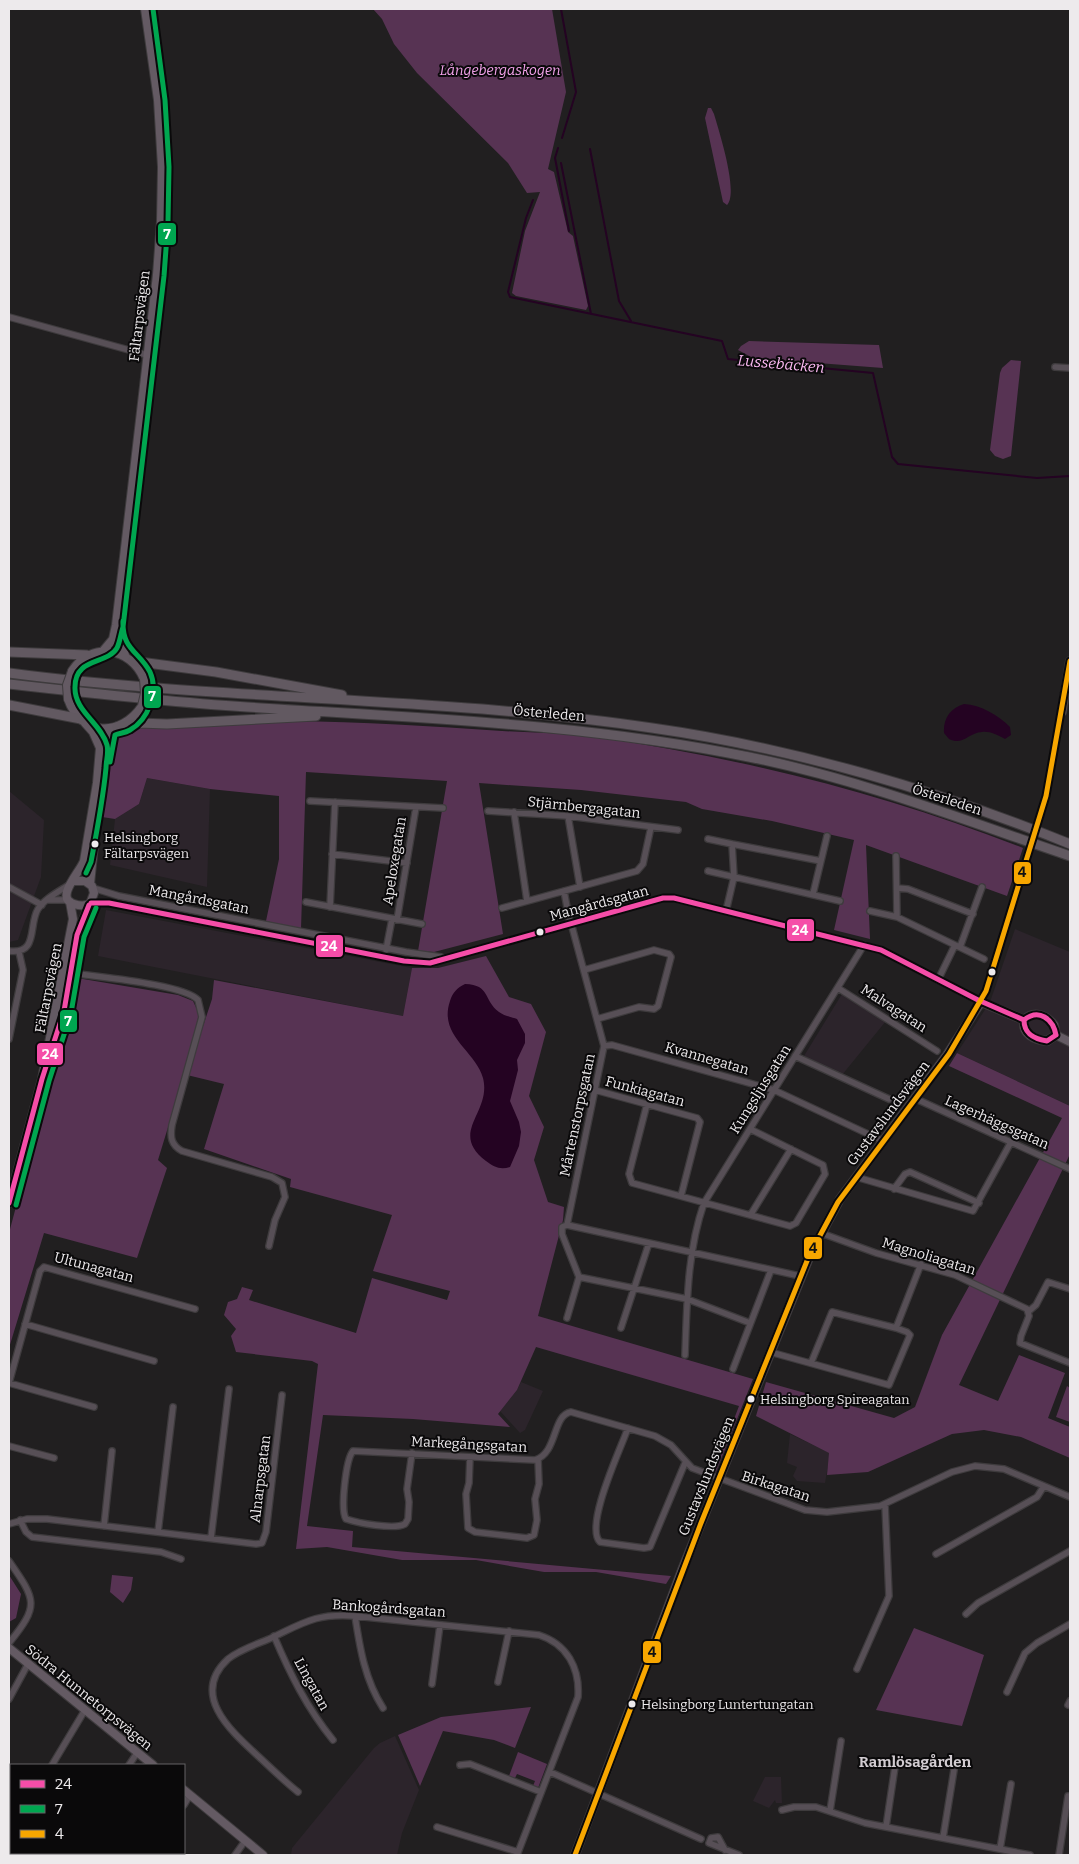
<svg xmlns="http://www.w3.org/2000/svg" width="1079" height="1864" font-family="Bitter,serif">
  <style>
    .built { fill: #2c242b }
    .green { fill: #573353 }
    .water { fill: #240322 }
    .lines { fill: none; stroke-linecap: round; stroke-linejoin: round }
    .stream { stroke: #240322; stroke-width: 2 }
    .street-casing { stroke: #3e3b3d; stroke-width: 8 }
    .secondary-casing { stroke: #3e3b3d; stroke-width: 10 }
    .primary-casing { stroke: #3e3b3d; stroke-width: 11 }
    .street { stroke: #574f56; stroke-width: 5.5 }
    .secondary { stroke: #645a63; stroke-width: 8 }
    .primary { stroke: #625961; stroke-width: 9 }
    .secondary-bridge-casing { stroke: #3e3b3d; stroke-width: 10; stroke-linecap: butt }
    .secondary-bridge { stroke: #645a63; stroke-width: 8 }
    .bus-1-casing { stroke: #0a090a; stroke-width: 9 }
    .bus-2-casing { stroke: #0a090a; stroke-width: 9 }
    .bus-3-casing { stroke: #0a090a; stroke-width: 9 }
    .bus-1 { stroke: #f54da8; stroke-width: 5 }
    .bus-2 { stroke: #00a650; stroke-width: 5 }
    .bus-3 { stroke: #f7a600; stroke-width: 5 }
    .bus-dot { fill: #edeaec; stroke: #0a090a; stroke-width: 2 }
    .labels { text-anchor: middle; stroke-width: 4; stroke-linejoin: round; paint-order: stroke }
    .bus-label { font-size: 13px; fill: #edeaec; stroke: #0a090a; text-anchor: start }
    .park-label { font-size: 14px; font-style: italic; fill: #f3a2ea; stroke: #0a090a }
    .street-label { font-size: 14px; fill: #edeaec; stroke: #0a090a }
    .water-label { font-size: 15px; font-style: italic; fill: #febbf5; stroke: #0a090a }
    .neighbourhood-label { font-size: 15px; font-weight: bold; fill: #d2ccd1; stroke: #0a090a }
    .line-badge { stroke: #0a090a; stroke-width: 2 }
    .badge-label { font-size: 14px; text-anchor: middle; font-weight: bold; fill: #fff }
    .pale-badge-label { font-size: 14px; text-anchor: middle; font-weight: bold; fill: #111 }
  </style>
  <rect width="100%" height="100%" fill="#211f20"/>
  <path class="built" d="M147 778 210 789 207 887 110 865 115 819 139 804Z
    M9 791 44 820 41 877 18 940 9 942Z
    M106 910 412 968 403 1016 98 956Z
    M1015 929 1070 952V1106L957 1053 990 1002Z
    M842 994 886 1021 842 1075 804 1056Z
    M521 1382 543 1391 525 1430 520 1433 500 1411 517 1390Z
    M790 1434 830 1453 825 1483 797 1481 793 1476 797 1467 787 1463Z
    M395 1736 419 1790 402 1833 397 1855H291L292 1848 374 1748 380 1743Z
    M765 1777H781L782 1803H776L775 1800 769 1808 753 1801Z"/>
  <path class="green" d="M373 9H552L566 92 548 169 554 172 568 232 573 236 588 306 586 310 516 296 512 293 525 231 540 192 527 193 508 163 417 73 394 44 382 19Z
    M708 108H711L714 114C719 131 739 193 727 205L723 202 705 118Z
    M749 341 879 345 883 368 753 358 738 350 741 346Z
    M1011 360 1021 361 1011 456 1003 459 995 456 990 450 1000 373 1002 368Z
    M291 721C362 722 432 726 502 731 533 733 565 733 596 737 742 758 886 794 1023 848L1007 896 866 845 870 939 834 930 854 840 772 821 702 809 686 802 581 790 479 783 503 934 434 952 418 951 447 781 306 772 301 929 266 921 279 859V796L210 789 147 778 139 804 115 819 102 817 109 740 113 735 131 727Z
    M486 956 509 997 531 1004 546 1032 529 1096 544 1127 534 1160 548 1202 564 1207 563 1220 538 1316 753 1379 716 1472 714 1473 711 1472 716 1466 739 1406 536 1347 517 1390 498 1414 510 1427 413 1419 323 1415 307 1526 353 1531 352 1547 671 1576 666 1584 596 1572H544L476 1560H402L327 1547 296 1549 318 1364 312 1361 236 1352 231 1336 236 1329 224 1315 228 1302 237 1299 242 1287 253 1290 249 1300 356 1333 372 1278 447 1300 450 1291 373 1271 392 1215 290 1187 291 1179 204 1149 224 1084 187 1075 212 999 214 980 403 1016 412 968H438Z
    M77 978 178 995 193 1001 199 1014 184 1075 158 1160 167 1168 137 1258 44 1233 9 1348V1233Z
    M957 1053 1070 1106V1154L959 1385 998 1401 1019 1355 1065 1373 1048 1418 1070 1427V1458L1021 1437 984 1430 952 1434 868 1472 827 1475 829 1453 756 1416 766 1382 894 1418 915 1407 942 1335 1062 1118 949 1066Z
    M1067 1386 1070 1388V1422L1056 1417Z
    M9 1575 21 1594 16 1618 9 1622Z
    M112 1575 133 1577 131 1590 123 1603 110 1592Z
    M914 1628 984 1655 962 1726 876 1710Z
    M531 1707 515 1748 494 1740 443 1731 420 1786 398 1735 441 1717Z
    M518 1752 547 1764 538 1788 533 1786 535 1781 517 1774 515 1778 509 1776Z"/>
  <path class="water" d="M964 704C981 705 998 715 1010 727L1011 735 1005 739C997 735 990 731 982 732 968 733 963 746 949 739L944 733C943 719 950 708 964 704Z
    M465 984C491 985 483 1000 499 1012 504 1016 512 1017 517 1019L525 1034V1043L517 1060 518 1070 510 1101 519 1122 521 1132 519 1146 510 1167C500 1170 494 1167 486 1161 448 1132 492 1113 483 1078 476 1051 438 1036 450 1001 453 992 457 988 465 984Z"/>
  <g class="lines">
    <path class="stream" d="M561 9 576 92 562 138
      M558 148 555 158 569 231
      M590 149 619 301 631 321
      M561 163 591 314
      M533 200 526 218 508 292 510 297 722 341 728 359 873 373 892 457 898 464 1037 478 1070 476"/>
    <g class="street-casing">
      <path id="street" d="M9 317 147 355
        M1055 367 1070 368
        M310 801 443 808
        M488 811 568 816 678 830
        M514 812 527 901
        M568 816 580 887
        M708 839 732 844 734 877 726 911
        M732 844 821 861
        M332 854 407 863
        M896 856 897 917 984 959
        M708 871 840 901
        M9 887 42 905
        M93 888 119 896 406 952 441 957
        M897 888 908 889 973 914
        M564 891 570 923
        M813 894 827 836
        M48 900H68
        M306 902 422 924
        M91 903H109L404 961 430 963 663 898H674L881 950 981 1002
        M330 907 335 802
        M502 908 637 871 643 864 651 827
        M870 911 897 917
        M397 920 416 807
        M960 947 982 887
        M386 950 392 919
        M9 951C39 955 28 925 38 909 45 898 60 891 70 884
        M67 959 68 968 72 973C96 977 183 984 198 1000L202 1017 172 1125C170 1137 171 1145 182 1151L272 1177 282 1183 285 1197 275 1220 269 1246
        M584 970 654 950 669 954 671 957 658 1006 654 1009 639 1007 597 1019
        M938 980 955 945
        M838 988 937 1051
        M9 1039 23 970 19 952
        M604 1046 612 1045 774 1090 883 1141
        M795 1056 889 1099
        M595 1090 697 1118 700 1122 681 1196
        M914 1098 1070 1169
        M647 1104 629 1174 632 1183 790 1226 796 1223 825 1174 823 1165 750 1129
        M856 1177 973 1211 1011 1142
        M894 1189 905 1174 910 1172 979 1203
        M751 1214 791 1149
        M567 1225 604 1046 571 923
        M821 1233 876 1253 955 1275 1027 1309 1029 1316 1021 1336 1020 1343 1070 1363
        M579 1277 687 1299 750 1323
        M1029 1311 1036 1305 1048 1282 1070 1289
        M567 1318 579 1277 562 1234V1227L567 1225 800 1276
        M25 1324 154 1361
        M621 1328 649 1243
        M770 1352 889 1385 910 1335 907 1332 896 1328 921 1264
        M685 1355C687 1304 687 1252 704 1203L864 945
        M811 1363 832 1312 896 1328
        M733 1369 771 1270
        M9 1383 40 1271 44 1267 195 1309
        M9 1383 94 1407
        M628 1428C621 1448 584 1526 600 1542L644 1548 650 1547 685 1463
        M9 1446 54 1458
        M412 1453 407 1489 409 1502 408 1519 405 1524C394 1530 358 1523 346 1519 340 1510 346 1459 353 1451L535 1460C558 1453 552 1415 571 1412L655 1436 671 1445 692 1468 805 1510 827 1512 880 1506 952 1472 975 1466 1004 1469 1070 1497
        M470 1457 469 1483 466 1494 468 1528 475 1532 527 1538 534 1535 537 1520 535 1499 539 1484 538 1459
        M20 1520 26 1532 32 1537 161 1552 181 1559
        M9 1524 27 1519H47L256 1544 262 1543 266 1532 282 1395
        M104 1526 112 1451
        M158 1532 173 1407
        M211 1538 229 1389
        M936 1554 1037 1497 1044 1486
        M9 1561C36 1600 40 1605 9 1643
        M966 1614 978 1603 1070 1551
        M355 1616C360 1649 365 1680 383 1708
        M274 1636C290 1674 307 1708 333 1740
        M857 1669 889 1596 885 1504
        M498 1682 509 1631
        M432 1684 440 1625
        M1007 1692 1025 1653 1037 1643 1070 1624
        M9 1699 28 1664
        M1068 1705 1070 1701
        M52 1765 85 1710
        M129 1765 137 1753
        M460 1765 470 1764 541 1792
        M550 1772 701 1839
        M298 1792C284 1781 271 1768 258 1756 232 1732 189 1695 228 1659 239 1650 255 1645 269 1639 303 1623 316 1613 355 1616L539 1635C567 1644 580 1668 578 1697L517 1855
        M184 1805 190 1795
        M782 1810 794 1807H816L865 1823 1030 1855
        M830 1811 841 1741
        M437 1827 518 1852
        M886 1827 896 1760
        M9 1838 11 1834
        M943 1838 954 1770
        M1000 1849 1011 1784
        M725 1850 718 1837 711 1838 709 1843 739 1855
        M72 1855 74 1853
        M148 1855 150 1853
        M235 1855 245 1841
        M1059 1855 1068 1796"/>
    </g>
    <g class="secondary-casing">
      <path id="secondary" d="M116 628 125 655
        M103 651 113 639 116 625 157 275 161 221 162 167 158 100 145 9
        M72 671C91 641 131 647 144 679
        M68 699C81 737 121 737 142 706
        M1062 712 1070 661
        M103 757 106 740 112 728
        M73 881H85L92 886 94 893 90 904C85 906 80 906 74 904 54 898 80 872 84 861L97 783 100 748 93 732 85 723
        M90 884 100 786
        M1024 1020C1022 1034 1034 1040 1047 1041L1056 1035
        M1024 1020C1034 1010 1046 1015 1054 1025L1056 1035
        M1056 1035 1070 1042
        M57 1036 72 973 77 935 89 905
        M9 1203 42 1079 73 919 70 902
        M9 1648 153 1765
        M184 1790 263 1855
        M575 1855 682 1570 811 1253 840 1199 947 1055 981 1002 1024 1020"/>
    </g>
    <g class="primary-casing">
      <path id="primary" d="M9 652 87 655
        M132 661 216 672 342 695
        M9 673C223 701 439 696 652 728 793 748 939 791 1070 844
        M9 684C88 693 167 702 247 707 415 718 583 723 749 757 859 779 964 820 1070 856
        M9 705 81 719
        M117 727 139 723 167 724 316 716"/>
    </g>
    <use href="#street" class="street"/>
    <use href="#secondary" class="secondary"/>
    <use href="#primary" class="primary"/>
    <g class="secondary-bridge-casing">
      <path id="secondary-bridge" d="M68 699 67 685 72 671
        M142 706 145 693 144 679"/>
    </g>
    <use href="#secondary-bridge" class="secondary-bridge"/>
    <g class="bus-1-casing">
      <path id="bus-1" d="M91 903H109L404 961 430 963 663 898H674L881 950 978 1000 1024 1020
        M1024 1020C1024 1034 1034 1039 1047 1041L1056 1035
        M1024 1020C1039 1008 1053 1019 1056 1035
        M9 1203 42 1079 64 1011 77 935 89 905"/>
    </g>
    <g class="bus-2-casing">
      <path id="bus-2" d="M110 762 115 735C120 733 125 733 130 730 148 720 159 692 150 672 139 651 122 650 123 621
        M86 873 91 862C97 831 103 800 106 768 106 761 109 752 107 745 101 723 74 711 75 687 75 657 107 665 117 648 120 642 121 633 123 627L164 276 168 222 169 167 165 100 153 9
        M16 1205 49 1081 71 1013 84 937 96 908"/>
    </g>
    <g class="bus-3-casing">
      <path id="bus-3" d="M575 1855 701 1523 809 1256 838 1202 949 1054 986 991 1046 796 1070 661"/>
    </g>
    <use href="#bus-1" class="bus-1"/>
    <use href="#bus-2" class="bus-2"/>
    <use href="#bus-3" class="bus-3"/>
  </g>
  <g class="bus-dot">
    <circle cx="95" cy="844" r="4.5"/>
    <circle cx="540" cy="932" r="4.5"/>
    <circle cx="992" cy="972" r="4.5"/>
    <circle cx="751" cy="1399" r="4.5"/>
    <circle cx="632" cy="1704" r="4.5"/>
  </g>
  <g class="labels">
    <g class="bus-label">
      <text x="104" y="842">Helsingborg<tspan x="104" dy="16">Fältarpsvägen</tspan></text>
      <text x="760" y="1404">Helsingborg Spireagatan</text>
      <text x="641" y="1709">Helsingborg Luntertungatan</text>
    </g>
    <g class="park-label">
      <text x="500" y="75">Långebergaskogen</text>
    </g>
    <g class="street-label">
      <text transform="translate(139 316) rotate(-83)" y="5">Fältarpsvägen</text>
      <text transform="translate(549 713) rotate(5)" y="5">Österleden</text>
      <text transform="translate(947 799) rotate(18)" y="5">Österleden</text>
      <text transform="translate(584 807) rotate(6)" y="5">Stjärnbergagatan</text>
      <text transform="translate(394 861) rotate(-81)" y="5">Apeloxegatan</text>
      <text transform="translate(199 899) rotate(11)" y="5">Mangårdsgatan</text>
      <text transform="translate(599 903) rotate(-15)" y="5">Mangårdsgatan</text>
      <text transform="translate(48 988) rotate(-79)" y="5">Fältarpsvägen</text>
      <text transform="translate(894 1008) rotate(33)" y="5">Malvagatan</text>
      <text transform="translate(707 1058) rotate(16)" y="5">Kvannegatan</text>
      <text transform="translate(760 1089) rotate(-58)" y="5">Kungsljusgatan</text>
      <text transform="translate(645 1091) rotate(15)" y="5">Funkiagatan</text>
      <text transform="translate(888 1113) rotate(-53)" y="5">Gustavslundsvägen</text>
      <text transform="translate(577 1115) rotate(-78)" y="5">Mårtenstorpsgatan</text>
      <text transform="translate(997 1122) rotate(24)" y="5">Lagerhäggsgatan</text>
      <text transform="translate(929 1256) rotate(17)" y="5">Magnoliagatan</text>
      <text transform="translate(94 1267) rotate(15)" y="5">Ultunagatan</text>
      <text transform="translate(469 1444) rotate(3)" y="5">Markegångsgatan</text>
      <text transform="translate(706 1476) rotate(-68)" y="5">Gustavslundsvägen</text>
      <text transform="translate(260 1479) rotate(-83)" y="5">Alnarpsgatan</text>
      <text transform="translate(776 1486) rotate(18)" y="5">Birkagatan</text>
      <text transform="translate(389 1608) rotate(4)" y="5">Bankogårdsgatan</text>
      <text transform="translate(312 1684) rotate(61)" y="5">Lingatan</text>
      <text transform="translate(89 1697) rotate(39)" y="5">Södra Hunnetorpsvägen</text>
    </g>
    <g class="water-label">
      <text transform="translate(781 364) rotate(5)" y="5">Lussebäcken</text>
    </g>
    <g class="neighbourhood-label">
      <text x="915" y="1767">Ramlösagården</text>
    </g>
  </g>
  <g class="line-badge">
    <rect x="157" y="222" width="20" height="24" rx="5" fill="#00a650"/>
    <rect x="143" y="685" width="19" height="24" rx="5" fill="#00a650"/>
    <rect x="1013" y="861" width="19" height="24" rx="5" fill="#f7a600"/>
    <rect x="786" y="918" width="29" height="24" rx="5" fill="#f54da8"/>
    <rect x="315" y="934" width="29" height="24" rx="5" fill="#f54da8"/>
    <rect x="59" y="1009" width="19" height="24" rx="5" fill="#00a650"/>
    <rect x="36" y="1042" width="28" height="24" rx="5" fill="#f54da8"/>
    <rect x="803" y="1236" width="20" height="24" rx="5" fill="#f7a600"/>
    <rect x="642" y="1640" width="20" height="24" rx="5" fill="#f7a600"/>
  </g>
  <g class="badge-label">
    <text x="167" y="239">7</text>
    <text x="152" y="701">7</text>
    <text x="800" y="935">24</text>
    <text x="329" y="951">24</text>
    <text x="68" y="1026">7</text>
    <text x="50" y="1059">24</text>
  </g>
  <g class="pale-badge-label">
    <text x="1022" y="877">4</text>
    <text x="813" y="1253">4</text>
    <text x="652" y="1657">4</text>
  </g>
  <rect width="1079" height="1864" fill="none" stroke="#edeaec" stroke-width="20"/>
  <rect x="10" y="1764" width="175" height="90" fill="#0a090a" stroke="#656364"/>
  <rect x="20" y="1780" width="25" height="8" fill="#f54da8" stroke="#656364"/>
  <text x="55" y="1789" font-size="15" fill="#edeaec">24</text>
  <rect x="20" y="1805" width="25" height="8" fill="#00a650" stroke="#656364"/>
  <text x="55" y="1814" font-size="15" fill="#edeaec">7</text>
  <rect x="20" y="1830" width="25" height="8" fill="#f7a600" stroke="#656364"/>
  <text x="55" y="1839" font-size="15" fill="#edeaec">4</text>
</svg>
